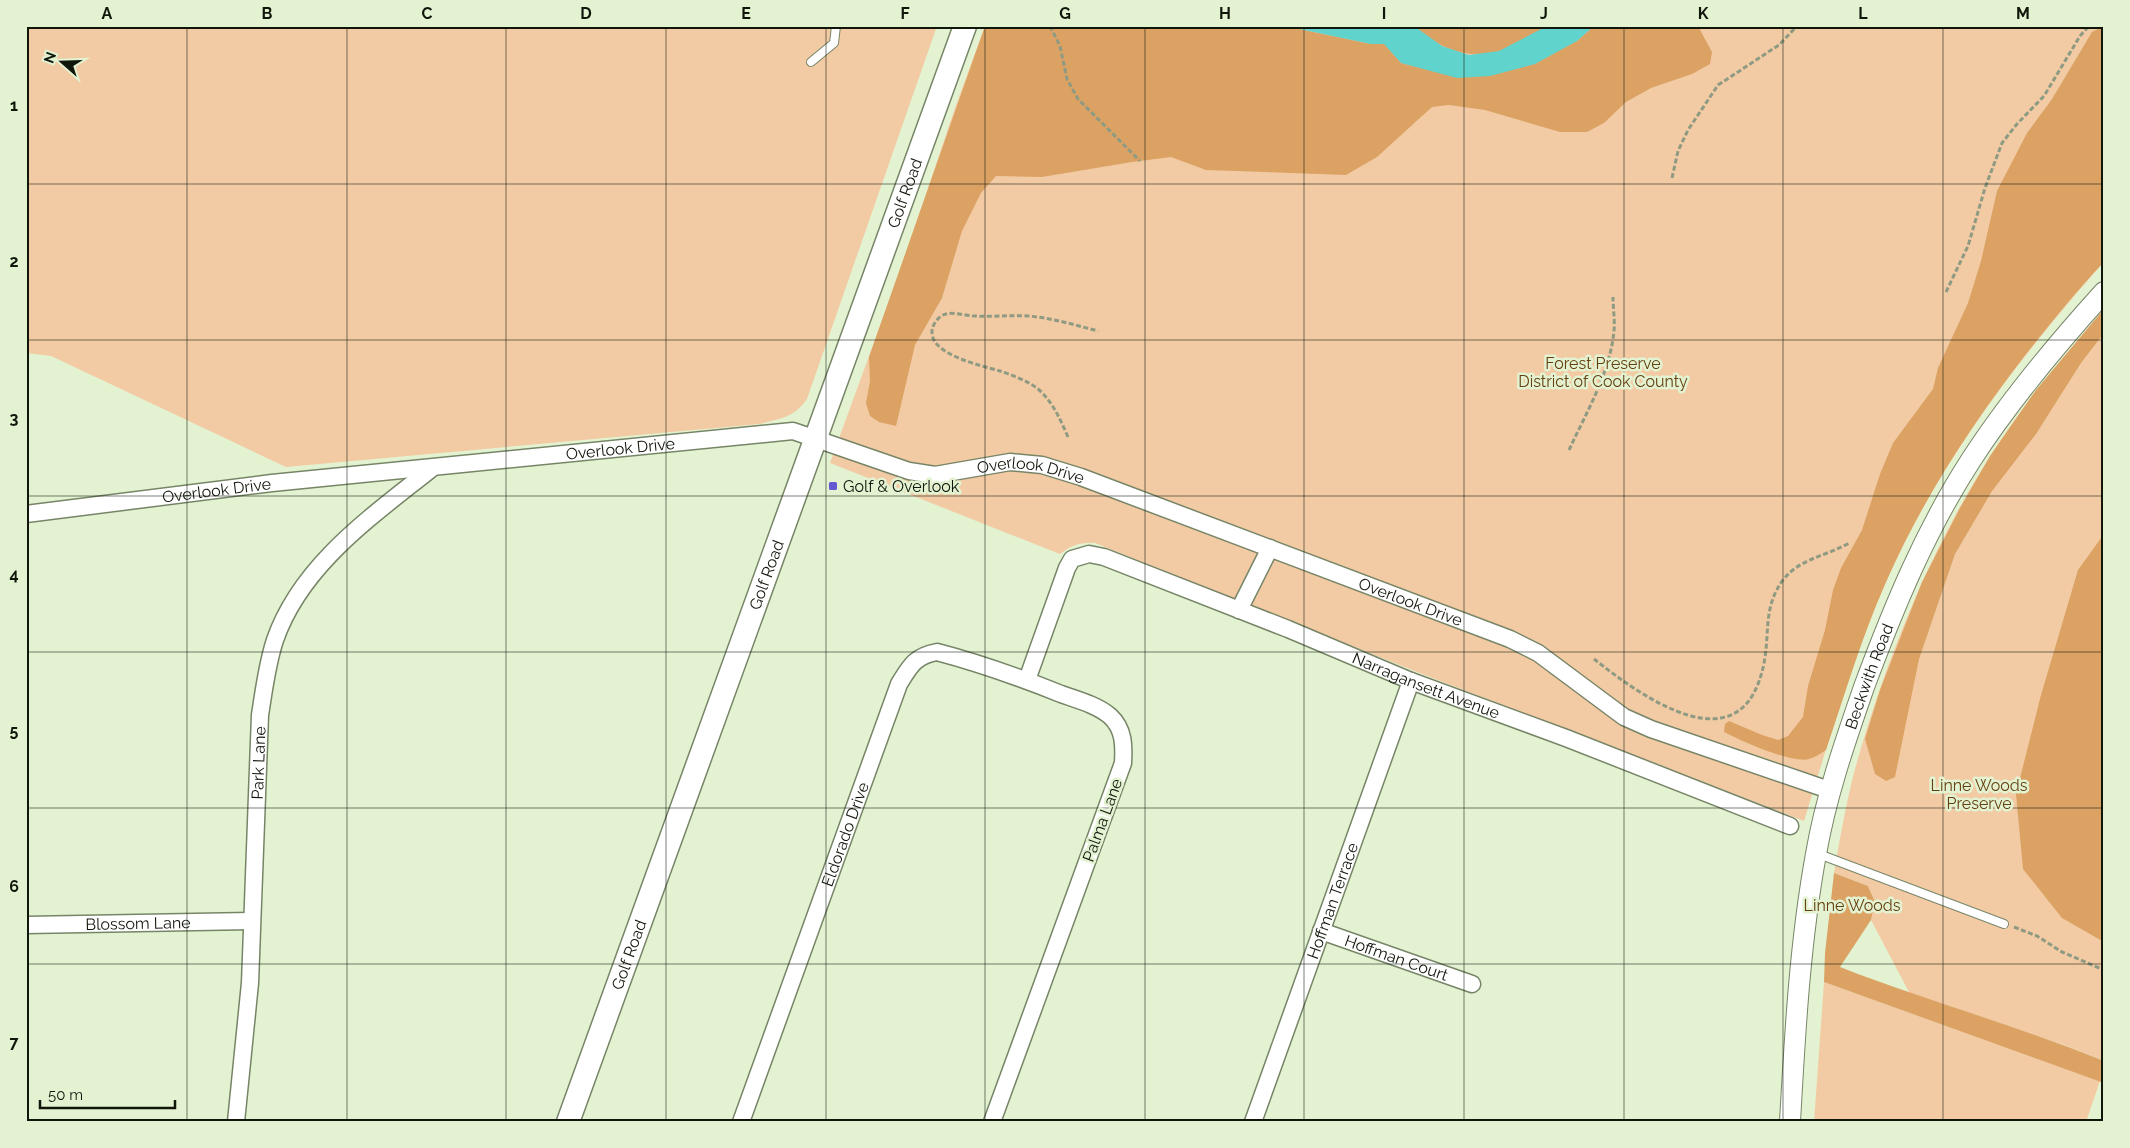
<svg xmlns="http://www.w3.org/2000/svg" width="2130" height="1148" font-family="Raleway,sans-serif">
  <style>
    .green { fill: #f2cba4 }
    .forest { fill: #dba264 }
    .water { fill: #61d3cd }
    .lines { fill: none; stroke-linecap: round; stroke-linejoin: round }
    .service-casing { stroke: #778567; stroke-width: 10 }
    .minor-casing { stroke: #778567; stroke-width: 19 }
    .tertiary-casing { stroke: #778567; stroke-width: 22 }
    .secondary-casing { stroke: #778567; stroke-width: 25 }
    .path { stroke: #8f9a82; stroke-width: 3; stroke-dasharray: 5 2.5; stroke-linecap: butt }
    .service { stroke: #fff; stroke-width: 8 }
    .minor { stroke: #fff; stroke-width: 16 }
    .tertiary { stroke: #fff; stroke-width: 20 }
    .secondary { stroke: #fff; stroke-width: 22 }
    .grid { fill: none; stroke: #11160b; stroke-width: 1; stroke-opacity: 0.55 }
    .poi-dot { fill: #6358d1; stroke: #e3f3d2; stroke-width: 2 }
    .labels { text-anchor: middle; stroke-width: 5; stroke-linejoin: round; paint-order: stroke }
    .street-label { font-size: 16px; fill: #11160b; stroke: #e3f3d2 }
    .park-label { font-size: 16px; fill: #653f0f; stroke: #e3f3d2 }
    .poi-label { font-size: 16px; fill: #11160b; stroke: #e3f3d2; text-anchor: start }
    .neatline { fill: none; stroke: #11160b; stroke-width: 2 }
    .grid-label { font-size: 16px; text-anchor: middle; font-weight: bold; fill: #11160b }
  </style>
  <rect width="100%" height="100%" fill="#e3f3d2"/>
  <path class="green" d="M26 26H937L807 399C794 418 781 418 760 424L286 467 51 356 26 353Z
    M985 26H2104V262C2018 359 1939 462 1886 582 1852 658 1829 741 1804 821L1417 672 1095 543C1080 542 1072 545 1060 554L830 463 900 271 956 105Z
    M2104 309V1061L2064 1045 1910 994 1871 920 1875 902 1868 886 1834 873C1840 838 1846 803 1855 769 1885 662 1930 549 1991 455 2024 403 2064 356 2104 309Z
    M1824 982 2100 1081 2086 1122H1814Z"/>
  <path class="forest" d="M985 26H1285L1371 44H1385L1401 63 1425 69 1577 41 1594 26H1698L1712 52 1710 64 1692 74 1651 88 1626 102 1604 123 1587 132H1560L1485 110 1449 105 1432 107 1377 157 1346 175 1206 170 1171 157 1132 162 1042 177 996 176 981 193 962 231 942 298 915 345 896 426 879 422 870 416 866 403 870 381 869 357Z
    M1414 26H1547C1532 35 1516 46 1499 51 1468 61 1437 47 1414 26Z
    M2104 26V262C2076 291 2051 323 2026 354 1971 425 1922 500 1886 582 1862 636 1845 694 1826 750 1821 753 1816 757 1809 759 1793 764 1741 741 1724 732L1725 724 1729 721 1762 735 1778 740 1788 736 1803 717 1808 686 1825 630 1833 590 1841 568 1862 530 1880 474 1893 443 1933 389 1938 368 1968 303 1981 261 1997 191 2027 133 2052 99 2092 32Z
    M2104 309V333L2081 363 2036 434 1992 491 1955 554 1919 659 1895 777 1886 781 1875 774 1865 739 1880 690 1922 582 1960 508 1990 456 2036 390Z
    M2104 534V942L2062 918 2023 869 2016 794 2041 695 2078 570Z
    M1834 873 1868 886 1875 902 1871 920 1840 967C1927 1001 2018 1026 2104 1061V1083L1824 982 1825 953Z"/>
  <path class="water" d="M1285 26H1414L1442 46 1469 55 1499 51 1547 26H1594L1577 41 1535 64 1490 76 1457 78 1401 63 1384 44H1371Z"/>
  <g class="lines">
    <g class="service-casing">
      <path id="service" d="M811 62 834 43 836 26
        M1816 853 2004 924"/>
    </g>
    <g class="minor-casing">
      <g id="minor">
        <path id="s1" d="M26 514 272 483 793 431 909 471 935 475 1010 462 1042 465 1081 477 1510 639 1538 653 1624 717 1651 729 1829 790"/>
        <path d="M1239 610 1270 548"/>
        <path id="s2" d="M1027 680 1067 568 1072 559 1089 554 1104 557 1288 629 1411 681 1566 738 1790 826"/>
        <path id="s3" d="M26 925 251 921"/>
        <path id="s4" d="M1321 931 1472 984"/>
        <path id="s5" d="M236 1122 250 983 260 715C264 690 267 664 275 640 301 565 371 517 431 469"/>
        <path id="s6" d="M741 1122 899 684C910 666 915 656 937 652 979 663 1021 678 1061 694 1078 700 1097 705 1110 716 1124 729 1124 745 1123 763L992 1122"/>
        <path id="s7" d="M1253 1122 1411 681"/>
      </g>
    </g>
    <g class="tertiary-casing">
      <g id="tertiary">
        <path id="s8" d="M1790 1122C1795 1032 1800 942 1816 854 1826 796 1845 742 1864 687 1893 609 1925 531 1971 460 2010 400 2056 345 2104 292"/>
      </g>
    </g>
    <g class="secondary-casing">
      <g id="secondary">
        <path id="s9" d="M568 1122 965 26"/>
      </g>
    </g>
    <path class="path" d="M1050 26 1060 46 1067 79 1078 99 1140 161
      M1672 178 1678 151 1688 130 1718 85 1779 45 1797 26
      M1946 292 1968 246 1985 188 2002 143 2017 124 2044 96 2080 36 2089 26
      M1068 437C1060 419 1053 402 1038 389 1028 381 1012 375 1000 371 983 366 931 355 932 332 932 326 936 320 941 316 951 310 964 316 975 316 992 317 1010 315 1028 316 1052 318 1075 325 1098 331
      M1569 450C1586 413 1610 373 1614 331 1615 320 1613 308 1613 297
      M1594 659C1642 697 1743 770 1764 663 1770 632 1763 607 1783 580 1800 558 1827 556 1849 543
      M2014 927 2037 936 2062 952 2104 970"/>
    <use href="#service" class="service"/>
    <use href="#minor" class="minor"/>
    <use href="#tertiary" class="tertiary"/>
    <use href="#secondary" class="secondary"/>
  </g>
  <path class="grid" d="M187 26V1122M347 26V1122M506 26V1122M666 26V1122M826 26V1122M985 26V1122M1145 26V1122M1304 26V1122M1464 26V1122M1624 26V1122M1783 26V1122M1943 26V1122M26 184H2104M26 340H2104M26 496H2104M26 652H2104M26 808H2104M26 964H2104"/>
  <rect class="poi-dot" x="828" y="481" width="10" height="10" rx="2.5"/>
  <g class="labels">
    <g class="street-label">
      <text dy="6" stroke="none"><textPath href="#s9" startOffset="988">Golf Road</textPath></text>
      <text dy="6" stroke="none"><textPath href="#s1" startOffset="598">Overlook Drive</textPath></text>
      <text dy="6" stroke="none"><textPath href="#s1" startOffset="1018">Overlook Drive</textPath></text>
      <text dy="6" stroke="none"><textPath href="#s1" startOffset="192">Overlook Drive</textPath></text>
      <text dy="6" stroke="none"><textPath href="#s9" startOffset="582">Golf Road</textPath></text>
      <text dy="6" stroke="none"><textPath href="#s1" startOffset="1422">Overlook Drive</textPath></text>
      <text dy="6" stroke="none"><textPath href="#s8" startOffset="455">Beckwith Road</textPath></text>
      <text dy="6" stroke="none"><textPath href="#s2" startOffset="509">Narragansett Avenue</textPath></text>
      <text dy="6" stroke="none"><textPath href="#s5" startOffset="360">Park Lane</textPath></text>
      <text transform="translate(1102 820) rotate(-70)" y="6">Palma Lane</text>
      <text dy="6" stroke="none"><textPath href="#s6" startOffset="306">Eldorado Drive</textPath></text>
      <text dy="6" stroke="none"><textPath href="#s7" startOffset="235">Hoffman Terrace</textPath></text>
      <text dy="6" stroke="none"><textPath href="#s3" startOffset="112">Blossom Lane</textPath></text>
      <text dy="6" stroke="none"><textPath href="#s9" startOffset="178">Golf Road</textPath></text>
      <text dy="6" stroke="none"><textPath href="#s4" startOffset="80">Hoffman Court</textPath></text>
    </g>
    <g class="park-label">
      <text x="1603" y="369">Forest Preserve<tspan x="1603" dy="18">District of Cook County</tspan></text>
      <text x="1979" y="791">Linne Woods<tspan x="1979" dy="18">Preserve</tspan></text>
      <text x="1852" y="911">Linne Woods</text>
    </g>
    <g class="poi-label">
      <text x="843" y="492">Golf &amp; Overlook</text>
    </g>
  </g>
  <rect width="2130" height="1148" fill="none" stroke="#e3f3d2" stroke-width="55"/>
  <g transform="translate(62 62) rotate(290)" stroke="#e3f3d2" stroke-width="4" paint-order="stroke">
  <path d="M0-4L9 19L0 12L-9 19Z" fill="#11160b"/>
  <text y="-8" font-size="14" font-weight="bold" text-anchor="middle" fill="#11160b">N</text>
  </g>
  <path d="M40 1100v8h135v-8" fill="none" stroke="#11160b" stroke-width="2.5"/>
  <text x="48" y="1100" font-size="15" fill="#11160b" stroke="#e3f3d2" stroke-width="4" paint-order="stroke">50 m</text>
  <rect x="28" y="28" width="2074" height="1092" class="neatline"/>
  <g class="grid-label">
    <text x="107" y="19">A</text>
    <text x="267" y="19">B</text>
    <text x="427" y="19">C</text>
    <text x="586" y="19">D</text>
    <text x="746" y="19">E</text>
    <text x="905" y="19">F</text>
    <text x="1065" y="19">G</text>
    <text x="1225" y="19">H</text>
    <text x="1384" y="19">I</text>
    <text x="1544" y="19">J</text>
    <text x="1703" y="19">K</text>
    <text x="1863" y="19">L</text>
    <text x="2023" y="19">M</text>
    <text x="14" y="111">1</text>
    <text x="14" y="267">2</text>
    <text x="14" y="424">3</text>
    <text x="14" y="580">4</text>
    <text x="14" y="736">5</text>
    <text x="14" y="892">6</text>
    <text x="14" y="1048">7</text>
  </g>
</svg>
